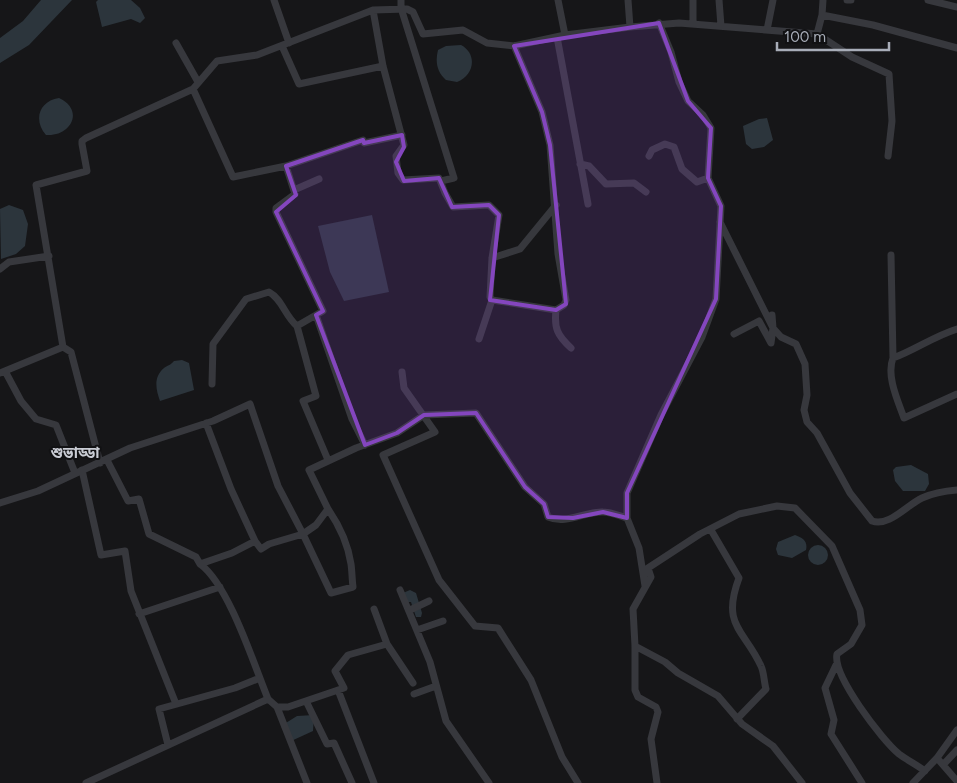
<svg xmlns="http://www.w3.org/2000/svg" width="957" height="783" font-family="Figtree,'Noto Sans Bengali',sans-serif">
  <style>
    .water { fill: #2c353c }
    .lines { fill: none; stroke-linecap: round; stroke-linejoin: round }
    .street { stroke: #37383d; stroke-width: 7 }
    .marked { fill: #8446be; fill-opacity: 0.2; stroke: #8446be; stroke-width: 4; stroke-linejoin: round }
    .labels { text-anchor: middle; stroke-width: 4; stroke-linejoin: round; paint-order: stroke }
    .quarter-label { font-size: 15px; font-weight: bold; fill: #c9ccd4; stroke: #111113 }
  </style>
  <rect width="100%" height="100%" fill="#161618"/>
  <path class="water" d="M41 0H72L29 45 0 63V38L23 21Z
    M98 0H131L140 8 145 18 140 23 131 19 102 27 96 2Z
    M461 45C478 54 474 76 457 82L446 80C437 72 435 62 438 50L446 46Z
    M59 98C85 110 71 137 46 135 33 120 39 101 59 98Z
    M767 118 773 140 764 147 752 149 746 144 743 126 759 119Z
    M9 205 23 210 28 224 25 246 16 254 1 259 0 209Z
    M372 215 389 292 344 301 330 272 318 226Z
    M182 360 189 363 194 390 160 401C156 390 153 377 164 368 168 365 171 365 174 361Z
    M911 465 928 474 929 484 925 491H903L895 481 893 470 896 467Z
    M795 535C803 538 808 541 806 550L792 558 778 555 776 549 778 542Z
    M808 555a10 10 0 1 1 20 0a10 10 0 1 1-20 0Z
    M410 590 416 593 422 613 421 617H416L411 602H406L403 593Z
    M314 715 313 731 289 742 281 726 297 716Z"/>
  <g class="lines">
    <path class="street" d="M274 0 289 43
      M401 0V8L454 178 441 181
      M558 0 565 35
      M693 0V24
      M719 0 721 26
      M847 0H851
      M928 0 957 7
      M373 10 383 66 404 145 396 156 398 173 403 180 439 178 445 193 453 207 489 205 499 215 492 258 490 297 492 300 479 339
      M822 15 873 25 957 48
      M630 27 679 23 817 34 822 15 823 0
      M767 30 773 0
      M817 34 852 57 889 74 892 121 888 156
      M557 37 588 204
      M176 43 198 82
      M282 46 299 84 383 66
      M514 46 542 112 550 145 558 254 566 300 564 305 556 310C554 328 557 335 571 348
      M193 89 233 177 286 166 363 140 364 143 402 135
      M649 156 652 150 665 144 674 147 682 169 697 182 708 178 711 128 703 115 688 101 679 82 671 52 659 23
      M580 164 589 166 606 184 634 183 646 192
      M286 166 295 194 276 208V212L323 311 297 326 316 396 303 401 328 460
      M294 190 319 179
      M720 222 773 328 771 343 759 321 734 334
      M891 255 893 358
      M492 258 520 249 556 205
      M0 269 9 262 49 256
      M492 300 556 310
      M316 315 352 419 365 445
      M772 315 773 328 781 337 796 344 805 364 807 395 804 410 807 422 817 433 850 493 872 521C889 527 907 505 922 498 933 493 944 491 957 490
      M957 329C934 336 915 350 893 358 886 376 898 401 904 418L957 394
      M63 347 71 352 100 463
      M5 371 21 401 36 419 56 425 75 473
      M402 372 404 388 435 432 383 455 439 580 475 626 498 628 531 680 562 757 578 783
      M0 373 63 347 36 185 87 171 82 144V141L86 138 193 89 217 61 257 55 373 10 407 9 413 12 423 34 463 30 487 43 514 46 565 35 630 27 628 0
      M212 384 213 344 246 299 269 292C282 299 285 316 297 326
      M206 423 231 489 255 541
      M107 460 128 501 139 499 149 534 196 557 200 564
      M82 470 101 555 125 551 131 591 176 704
      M0 503 38 491 130 448 213 421 250 404 278 486 303 534 269 544 261 549 255 541 232 553 200 564C229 585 254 665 268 699L86 783
      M328 509C339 525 348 544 351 564 352 571 352 579 353 587L331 593 303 534 316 525 328 509 309 470 356 448 397 433 424 415 476 413 525 487 544 504 548 517C567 525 585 511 603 512 611 512 620 516 627 518
      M711 530 739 578C721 626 744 629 761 666 764 672 764 682 766 689L737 719
      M645 586 639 548 627 518V493L661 415 702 337 716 299 721 206 708 178
      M400 590 430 662 446 721 489 783
      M374 609 387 644 413 683
      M410 610 429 601
      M139 614 220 587
      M417 630 443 621
      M635 646 665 662 678 673 718 696 742 724 773 746 802 783
      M836 665 825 688 834 720 831 734 862 783
      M338 690 374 783
      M414 694 436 686
      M268 699 277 707H288L344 688 335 671 348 655 387 644
      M306 701 327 744 334 743 352 783
      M277 707 307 783
      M957 730 937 758 957 781
      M168 745 159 709 235 688 260 678
      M943 765 957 750
      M657 783 651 739 658 712 656 707 638 697 635 690V646L633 609 651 577 648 568 700 534 739 514 777 506 795 508 832 546 860 610 862 625 851 644 837 654C832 675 882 740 899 754 907 760 917 765 925 771
      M913 783 937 758"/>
  </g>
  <path class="marked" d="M659 23 688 101 711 128 708 178 721 206 716 299 627 493V518L603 512 573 518 548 517 544 504 525 487 476 413 424 415 397 433 365 445 316 315 323 311 276 212 296 195 286 166 363 140 364 143 402 135 404 147 396 162 404 181 439 178 452 207 489 205 499 215 490 300 556 310 566 304 550 145 542 112 514 46Z"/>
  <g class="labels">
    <g class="quarter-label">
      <text x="75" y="458">শুভাড্ডা</text>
    </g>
  </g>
  <path d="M777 42v8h112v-8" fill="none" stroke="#a8adb8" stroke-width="2.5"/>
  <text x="784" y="42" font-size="15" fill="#a8adb8" stroke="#111113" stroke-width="4" paint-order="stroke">100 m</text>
</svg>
